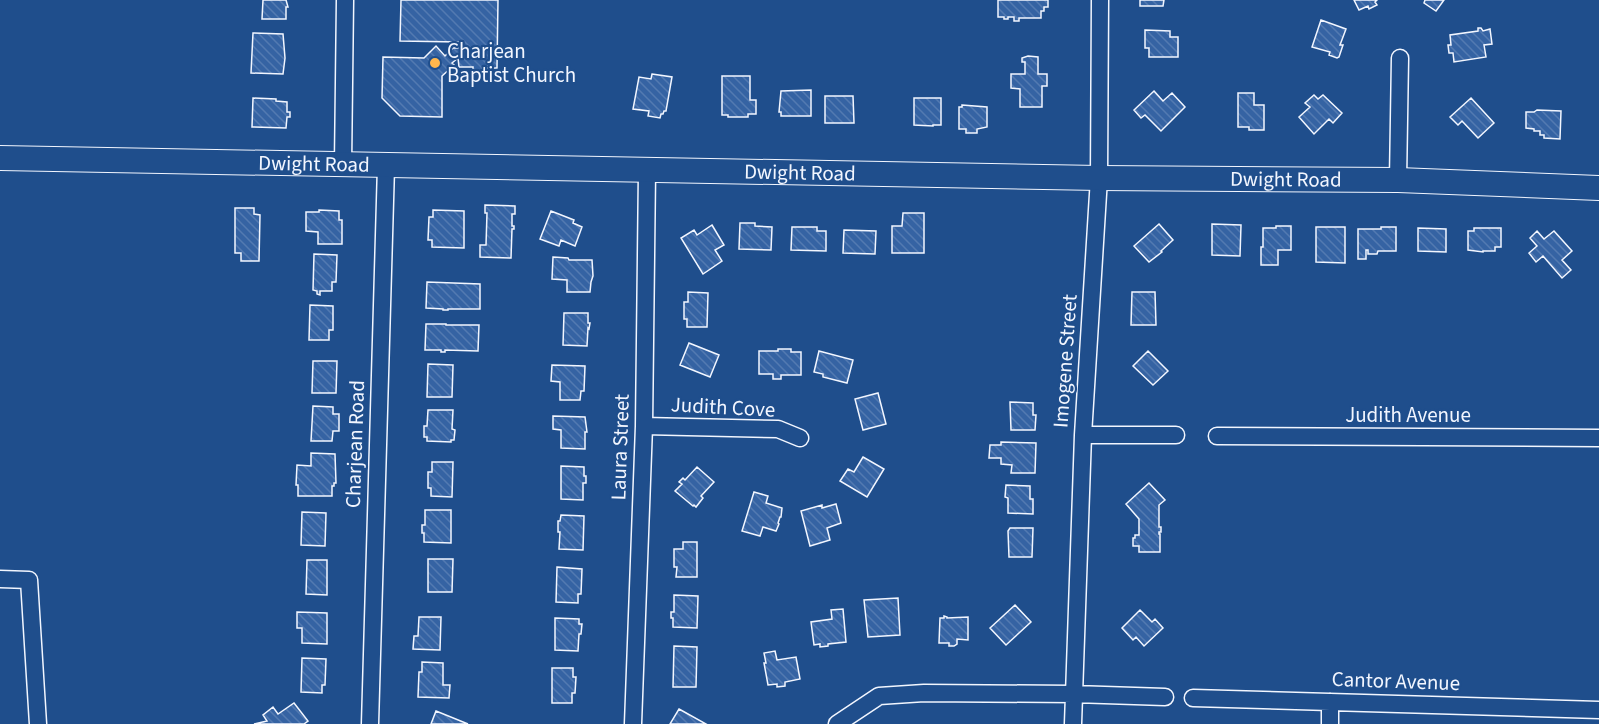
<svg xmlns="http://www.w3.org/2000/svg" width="1599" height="724" font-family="'Source Sans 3',sans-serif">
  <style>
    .building { fill: url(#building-back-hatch); stroke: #f2f6ff; stroke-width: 1.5 }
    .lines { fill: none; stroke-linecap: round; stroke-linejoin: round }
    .street-casing { stroke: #f2f6ff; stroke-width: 19 }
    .secondary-casing { stroke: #f2f6ff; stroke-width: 26 }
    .street { stroke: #1f4e8c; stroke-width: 16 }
    .secondary { stroke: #1f4e8c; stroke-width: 24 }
    .poi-dot { fill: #ffb74d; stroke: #1f4e8c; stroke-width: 2 }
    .labels { text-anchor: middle; stroke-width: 4.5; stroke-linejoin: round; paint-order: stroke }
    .poi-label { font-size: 21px; fill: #f2f6ff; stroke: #1f4e8c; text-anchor: start }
    .street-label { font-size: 21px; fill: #f2f6ff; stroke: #1f4e8c }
  </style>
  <defs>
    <pattern id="building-back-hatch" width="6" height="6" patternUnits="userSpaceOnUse" patternTransform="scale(1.5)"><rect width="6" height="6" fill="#3563a3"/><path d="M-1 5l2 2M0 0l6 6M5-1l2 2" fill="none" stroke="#537ab1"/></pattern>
  </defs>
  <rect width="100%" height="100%" fill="#1f4e8c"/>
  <path class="building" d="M263 0H286L288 7H286V19H262Z
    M401 0H498L497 68H482V74H473V67H459L458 58 452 63 454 65 442 76V117L400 116 382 98 383 57 424 58 436 46 445 56 453 48H459V42L400 41Z
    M998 0H1048V7H1044V11H1041V18H1019V21H1014V17H1008V19H1004V17H998Z
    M1140 0H1164L1163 6H1140Z
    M1354 0H1377L1375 2 1377 5 1369 9 1368 6 1359 10Z
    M1425 0H1444L1436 11 1424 3Z
    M1321 20 1346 29 1340 45H1343L1339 57 1337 58 1329 55 1330 52 1312 47Z
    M1478 28H1481L1483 31 1490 29 1492 44 1484 45 1486 57 1454 62 1453 53H1449L1448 45H1451L1450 35 1478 31Z
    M1145 30 1170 31V37H1178V57H1149V48H1145Z
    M253 33 283 34 285 58 283 74 251 73Z
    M1028 56 1038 57V74H1047V86H1042V107H1020V89L1011 88V74H1025V62H1022V58Z
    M652 74 672 77 666 111H664L663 114H661L660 118 648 116 649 111 633 109 639 77 651 79Z
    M722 76H750V100H756V114H748V117H728V115H722Z
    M811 90V116H781V112H779L781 91Z
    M1154 91 1163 101 1172 93 1185 107 1161 131 1145 115 1141 118 1134 110Z
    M1238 93H1254V105H1264V130H1249V127H1238Z
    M1314 95 1318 99 1323 95 1342 113 1333 123 1329 119 1314 134 1299 117 1310 107 1305 103Z
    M825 96H853L854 123H825Z
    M253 98 276 99V101L287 102V112H290V117H287L286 128 252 127Z
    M914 98H941V125H933V126L914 125Z
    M1471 98 1494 123 1478 138 1462 121 1458 125 1450 117Z
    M962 105 987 107V127L977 129V133H966V129H959V107H962Z
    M1537 110 1561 111 1560 139 1544 138V135H1540V131H1534V129L1526 128V112H1534Z
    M485 205 515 206V214H512V226H514V229H512L511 258 480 257V245H486L487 213H485Z
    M235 208H254V214L260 215 259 261H241V253H235Z
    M319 210 339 211V220H342V244H318V232L306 231V212H319Z
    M433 210 464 211V248L432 247V240H428L429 217H433Z
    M551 211 574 220 573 223 582 227 575 246 561 240 559 246 540 239Z
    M903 213H924V253H892V226H902Z
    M740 223H755V226L772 227 771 250 739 249Z
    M1159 224 1173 240 1161 251 1162 252 1149 262 1134 246Z
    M1212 224 1241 225 1240 256 1212 255Z
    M712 225 724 245 715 250 722 261 703 274 681 238 694 230 697 235Z
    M1276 226H1291V250H1278V265H1261V247H1263V228H1276Z
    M792 227H817V231H826V251L791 250Z
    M1316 227H1345V263L1316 262Z
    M1381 227H1396V251H1378L1377 254H1368V250H1366V259H1358V229H1381Z
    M1418 228 1446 229V252L1418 251Z
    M1474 228H1501V247H1495V251H1483V252L1468 250V231H1474Z
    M844 230 876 231 875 254 843 253Z
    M1537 231 1544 239 1554 231 1572 251 1562 260 1571 270 1562 278 1543 256 1536 262 1529 253 1537 246 1530 238Z
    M314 254 337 255 336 282H332V291H320V295L317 294V291L313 290Z
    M553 257 568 258 569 260H592L593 276 591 282 590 292H567V280L552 279Z
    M427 282 480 284V309H448V310H443V309L426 308Z
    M688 292 708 293 707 327H687V319H684V302H688Z
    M1132 292H1155L1156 325H1131Z
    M310 305 333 306V330H329V340H309Z
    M564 313H588V323H590L589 329 588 328 587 346 563 345Z
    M426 324H446V325H479L478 351 445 350V352H441V350H425Z
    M689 343 719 355 710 377 680 365Z
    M778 349H791V352H801V375H781V379H773V374H759V351H778Z
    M819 351 853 360 847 383 823 377V374L814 372Z
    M1148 351 1168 371 1153 385 1133 366Z
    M313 361H337L336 393H312Z
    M428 364 453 365 452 397H427Z
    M552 365 585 366 584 391H581L580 400H560V382L551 381Z
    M878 393 886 424 863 430 855 399Z
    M1010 402 1033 403V415H1036L1035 430H1011Z
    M313 406 333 407V414H339V431H333L332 441H311Z
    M428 410H453L452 429 455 430 454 440H451V442L427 441V437H424V426H427Z
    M553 416 585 417 587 432H585V449L561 448V430L553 429Z
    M1001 442 1036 443 1035 473H1011L1012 465 1001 464V458H989L990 445H1001Z
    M311 453 335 454 336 483H334V486H332V496H298V485H296L297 465 311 466Z
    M863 457 884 469 867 497 840 481 848 469 854 472Z
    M432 462H453L452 497 431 496V488H428V472H432Z
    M561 466 584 467V476H586V483H583V500L561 499Z
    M697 467 714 482 701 496 703 498 696 507 694 505 693 506 675 491 682 484 679 482 683 478 685 480Z
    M1149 483 1165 500 1159 505V527H1161V532H1159V534H1160V552H1139V546H1133V538H1135V535H1139V519L1126 504Z
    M1006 485 1030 486V499H1033V514L1008 513V498L1005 497Z
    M754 492 768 496 766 503 782 508 781 517H780L778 523 779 524 776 531 763 527 760 536 742 531Z
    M836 504 841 523 827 528 830 540 810 546 801 511 822 505V508Z
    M425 510H451V543L424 542V533H422V525H425Z
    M302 512 326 513 325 546 301 545Z
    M561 515 584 516 583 550 559 549 560 532H558V521H560Z
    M1010 528H1033L1032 557H1009L1008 531Z
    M683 542H697V577H676L677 567H674V549H683Z
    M428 559H453L452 592H428Z
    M307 560H327V595L306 594Z
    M557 567 582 569 581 594H578V603L556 602Z
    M674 595 698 596 697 628 673 627V618H671V612H674Z
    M898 598 900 635 868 637 864 600Z
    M1015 605 1031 622 1006 645 990 628Z
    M843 609 846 642 828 644V646L820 647V644L814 645 811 622 832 619 831 610Z
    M1140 610 1152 622 1155 619 1163 628 1144 646 1136 637 1133 640 1122 628Z
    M297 612 327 613V644L302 643V628H297Z
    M944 616 947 617V618L968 617V640L957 639V644L954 646H949V643H939L940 618H944Z
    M419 617H441L440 650 413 649 414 636H418Z
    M555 618 579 619V624H582L581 634H579L578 651 555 650Z
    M674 646 697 647 696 687H673Z
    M775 651 777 660 796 657 800 679 785 682V686L777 687V684L768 685 764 663H766L764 653Z
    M302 658 326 659 325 685H322V693L301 692Z
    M422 662 443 663V685H450L449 698 418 697 419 672H422Z
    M552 668H573V677H576L575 693H572V703H552Z
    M294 703 308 721 304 724H254L267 721 263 715 273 707 278 714Z
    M679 709 706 724H670Z
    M436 711 468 724H431Z"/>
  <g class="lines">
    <g class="street-casing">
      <path id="street" d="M343 165 345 0
        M1398 180 1400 58
        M644 426 778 429 800 438
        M1083 435H1176
        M1217 436 1599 438
        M0 579 29 580 38 724
        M1193 698 1599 710
        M370 724 386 166
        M633 724 644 426 647 171
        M837 724 879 696 924 693 1074 694 1165 697
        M1073 724 1083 435 1099 178 1100 0
        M1330 724V702"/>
    </g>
    <g class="secondary-casing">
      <g id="secondary">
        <path id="s1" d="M0 158 1099 178 1398 180 1599 188"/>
      </g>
    </g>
    <use href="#street" class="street"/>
    <use href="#secondary" class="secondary"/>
  </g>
  <circle class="poi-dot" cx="435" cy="63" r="6"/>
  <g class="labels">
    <g class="poi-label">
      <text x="447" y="58">Charjean<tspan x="447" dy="24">Baptist Church</tspan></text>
    </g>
    <g class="street-label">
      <text dy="7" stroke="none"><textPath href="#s1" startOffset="314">Dwight Road</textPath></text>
      <text dy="7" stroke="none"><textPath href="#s1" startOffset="800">Dwight Road</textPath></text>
      <text dy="7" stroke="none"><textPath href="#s1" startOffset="1286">Dwight Road</textPath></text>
      <text transform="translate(1065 361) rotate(-86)" y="7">Imogene Street</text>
      <text transform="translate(723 407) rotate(3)" y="7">Judith Cove</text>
      <text x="1408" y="422">Judith Avenue</text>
      <text transform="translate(355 444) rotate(-88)" y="7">Charjean Road</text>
      <text transform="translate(620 447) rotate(-88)" y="7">Laura Street</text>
      <text transform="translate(1396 681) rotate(2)" y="7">Cantor Avenue</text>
    </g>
  </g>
</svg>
